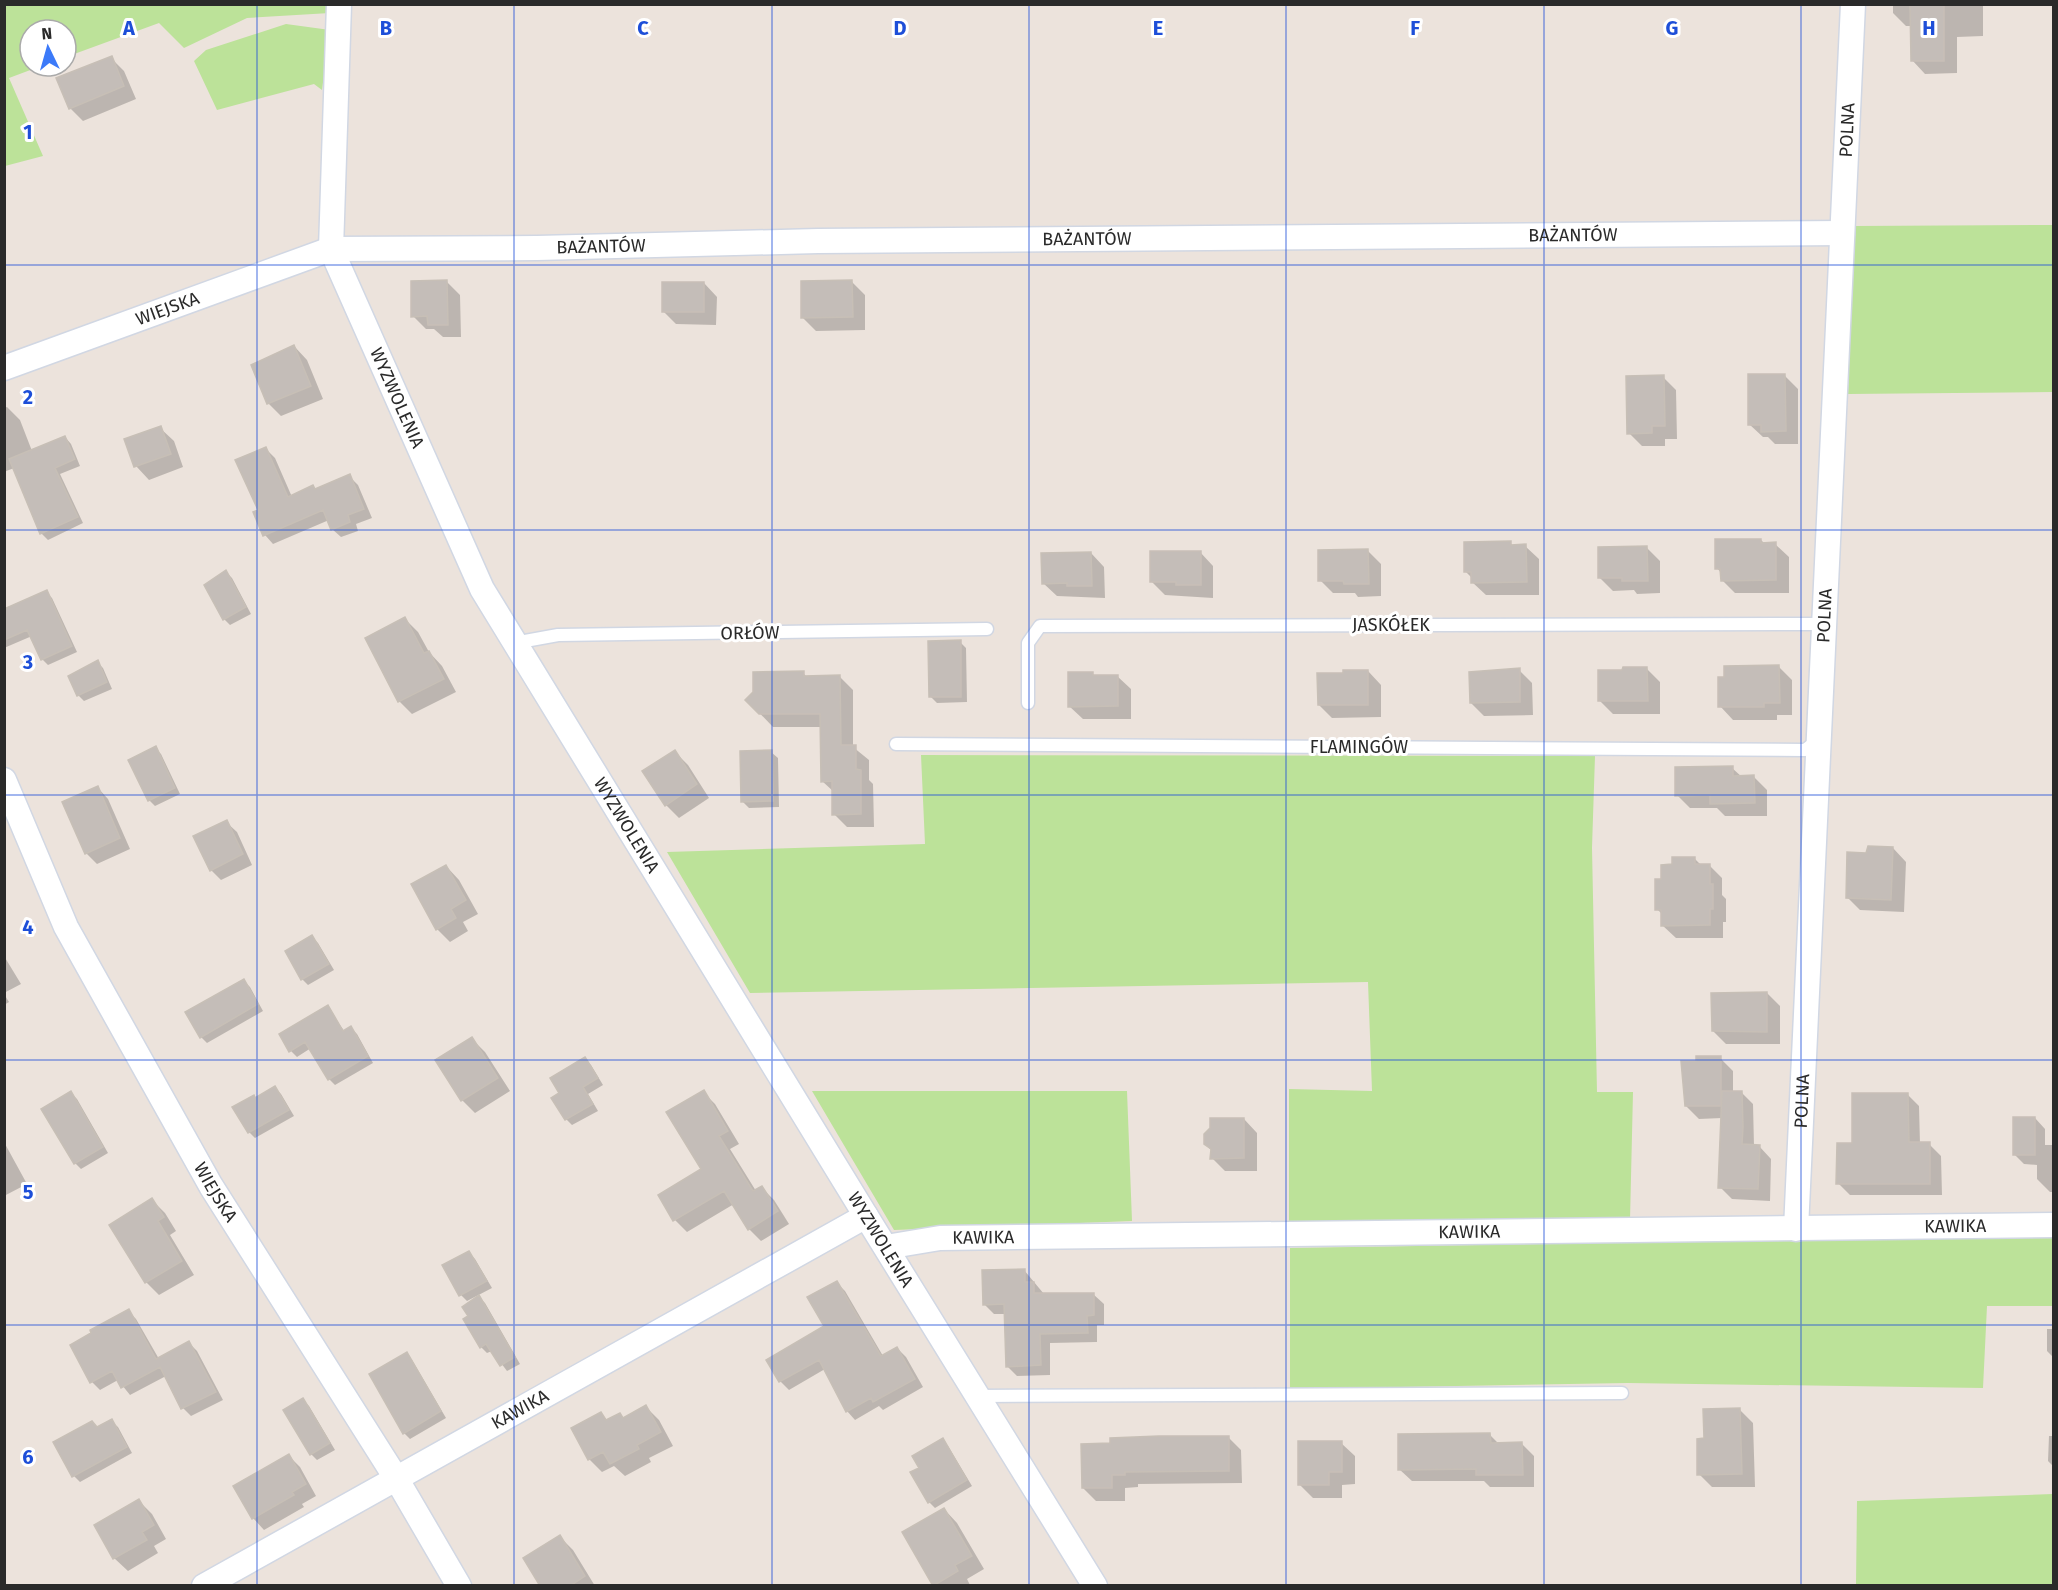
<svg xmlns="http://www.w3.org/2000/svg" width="2058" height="1590" font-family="'Fira Sans',sans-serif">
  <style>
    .green { fill: #bce299 }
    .shadow { fill: #0003 }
    .building { fill: #c4bdb8; stroke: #c7bfb6; stroke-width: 1.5 }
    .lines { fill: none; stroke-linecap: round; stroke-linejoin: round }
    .service-casing { stroke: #d1d7e3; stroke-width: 15 }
    .minor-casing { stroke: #d1d7e3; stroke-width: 27 }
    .service { stroke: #fff; stroke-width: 12 }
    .minor { stroke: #fff; stroke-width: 24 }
    .grid { fill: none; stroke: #1d4ed8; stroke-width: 1.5; stroke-opacity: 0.55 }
    .labels { text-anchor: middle; stroke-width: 6; stroke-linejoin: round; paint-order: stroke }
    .street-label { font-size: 18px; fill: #2a2a2a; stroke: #fff }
    .grid-label { font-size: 20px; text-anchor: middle; font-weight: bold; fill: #1d4ed8; stroke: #fff; stroke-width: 6; stroke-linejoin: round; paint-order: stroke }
  </style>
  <rect width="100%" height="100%" fill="#ece3dc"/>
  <path class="green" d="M5 5H331L330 13 247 18 184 48 159 23 66 57V30H30V66H41L9 78 43 156 5 166Z
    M286 24 330 30 322 90 314 84 217 110 194 61 206 50Z
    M2053 225V392L1848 394 1854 226Z
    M921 755 1595 756 1592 848 1597 1092H1633L1630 1220 1289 1225V1089L1372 1091 1368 982 750 993 667 852 925 844Z
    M812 1091H1127L1132 1221 894 1230Z
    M2053 1236V1306H1987L1983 1388 1628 1383 1290 1389V1248Z
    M2053 1494V1585H1856L1857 1501Z"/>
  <path class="shadow" d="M1893 4H1983V36L1957 37V73L1925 74 1912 60V26H1906L1893 13Z
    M111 58 124 71 136 99 83 121 70 108Z
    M447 282 460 295 461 337H443L434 329H426L413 316Z
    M852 282 865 295V330L816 331 803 318Z
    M704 283 717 297 716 325 676 324 663 311Z
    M294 346 307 360 323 399 281 416 268 403Z
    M1785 376 1798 389V444H1775L1768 437H1763L1749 424Z
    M1663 377 1676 390 1677 439H1665V446H1642L1629 433Z
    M7 407 20 420 32 451 65 437 71 444 80 466 60 474 83 523 48 540 41 533 14 468 4 472V408Z
    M160 428 174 441 183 467 149 480 136 466 126 440Z
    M266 449 275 458 292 497 316 490 349 476 358 485 372 518 356 524 358 531 341 537 332 529 329 520 273 544 265 535 260 511Z
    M1761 540 1765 544H1775L1789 557V593H1735L1722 580V574L1717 568Z
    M1510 543 1514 546H1525L1539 559V595H1486L1472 582V578L1466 572Z
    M1647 548 1660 561V593L1637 594 1634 590 1613 591 1599 577Z
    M1368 551 1381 564V596L1358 597 1355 593H1333L1320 580Z
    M1200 552 1213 566V598L1165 595 1152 582Z
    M1091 553 1104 567 1105 598 1057 596 1043 583Z
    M226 572 232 578 251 614 230 625 224 619Z
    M46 592 52 598 77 652 48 665 42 659 32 636 4 648V617Z
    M405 619 418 632 429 652 442 666 456 692 412 714 399 701 367 639Z
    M960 642 966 648 967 702 937 703 930 696Z
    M97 662 103 668 112 689 84 701 78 695Z
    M1779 667 1792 680V715H1777V720H1733L1720 706Z
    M1647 669 1660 682V714H1613L1600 701Z
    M1519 670 1532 683 1533 715 1484 716 1471 703Z
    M1368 671 1381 685V717L1332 718 1319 705 1344 675Z
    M803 673 808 678 840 677 853 690V747L869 760V780L873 784 874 827H847L834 814V792L822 781V727H773L747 700Z
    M1092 674 1095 677 1117 676 1131 689V719H1083L1069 706Z
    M155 748 161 754 180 794 155 806 149 800Z
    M675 752 688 765 709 798 679 818 666 805Z
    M771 752 778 758 779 807 749 808 742 801Z
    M1732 768 1742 777H1754L1767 790V816H1725L1717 808H1690L1677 795Z
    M98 788 108 799 130 849 97 864 86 853Z
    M226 822 237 832 252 865 221 880 211 870Z
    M1893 848 1906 862 1904 912 1860 910 1847 897 1868 855Z
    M1694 858 1701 865H1709L1722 878V895L1726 899V922H1723V938H1676L1662 925 1663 915 1657 909 1662 880 1674 866Z
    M446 866 459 880 478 914 463 922 468 931 450 942 437 929Z
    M312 937 318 943 334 970 308 985 302 979Z
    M4 956 21 984 4 993Z
    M244 981 250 987 263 1011 207 1043 201 1037Z
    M1767 993 1780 1006V1044H1726L1713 1031Z
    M4 994 9 1002 4 1005Z
    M327 1007 345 1032 351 1028 357 1034 373 1063 335 1085 329 1079 311 1048 297 1057 291 1051Z
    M472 1039 485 1052 510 1091 475 1113 462 1100Z
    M1720 1058 1733 1071V1092H1741L1753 1104 1754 1146H1759L1771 1159 1770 1201 1732 1199 1720 1187 1722 1118 1699 1119 1686 1106 1697 1063Z
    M585 1059 591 1065 603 1085 588 1094 598 1111 572 1125 566 1119 561 1094Z
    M275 1088 281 1094 294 1116 255 1138 249 1132 256 1099Z
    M703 1092 715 1104 739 1144 730 1149 756 1191 762 1188 774 1200 789 1224 761 1241 749 1229 734 1204 687 1232 675 1220 703 1170Z
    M71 1093 77 1099 108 1153 81 1169 75 1163Z
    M1907 1094 1919 1106 1920 1144H1929L1941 1156 1942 1195H1850L1838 1183 1854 1145Z
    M2035 1118 2045 1129V1145H2054V1192H2050L2037 1179V1165L2024 1164 2014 1154Z
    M1244 1119 1257 1133V1171H1225L1212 1158V1151L1205 1144 1212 1129Z
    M4 1142 27 1184 4 1196Z
    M152 1200 165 1213 176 1231 170 1235 194 1275 159 1295 146 1282Z
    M468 1252 475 1259 492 1288 467 1301 461 1295Z
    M1024 1270 1044 1294H1093L1104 1304V1325H1097V1342L1050 1343V1375L1017 1376 1007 1366 1006 1314H994L984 1304Z
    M836 1282 845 1291 883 1356 897 1348 906 1357 923 1387 883 1410 879 1406 855 1420 847 1411 825 1369 789 1390 781 1382 768 1360 826 1327Z
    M479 1297 485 1303 520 1364 507 1371 492 1351 487 1353 481 1347 470 1317Z
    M128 1311 136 1319 159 1359 189 1343 197 1351 223 1400 191 1416 183 1408 166 1376 130 1395 118 1380 100 1390 92 1382 72 1346Z
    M2047 1329H2054V1358L2047 1351Z
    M406 1354 412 1360 446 1418 410 1439 404 1433Z
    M303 1400 309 1406 335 1450 317 1460 311 1454Z
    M646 1407 659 1420 673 1446 649 1458 651 1462 625 1476 614 1466 602 1472 589 1459 600 1413 608 1421 620 1414 624 1419Z
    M1740 1410 1753 1423 1755 1487H1712L1699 1474 1705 1440Z
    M111 1421 118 1427 132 1453 80 1482 74 1476 98 1428Z
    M1489 1434 1499 1444 1521 1443 1534 1456V1487H1490L1484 1481H1412L1399 1469Z
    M2049 1436H2054V1467L2048 1461Z
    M1228 1437 1241 1450 1242 1483 1138 1484V1487L1125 1488V1501H1096L1083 1488V1446Z
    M942 1440 948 1446 972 1486 935 1508 929 1502 921 1468Z
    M1341 1443 1355 1456V1484L1342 1485V1498H1313L1300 1485Z
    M289 1456 300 1467 316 1496 302 1504 304 1507 264 1530 253 1518Z
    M139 1501 152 1514 166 1539 154 1546 158 1553 128 1571 114 1558Z
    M944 1509 957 1523 984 1569 967 1579 970 1585 969 1586H935L904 1532Z
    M560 1537 573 1550 595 1586H542Z"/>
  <path class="building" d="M1910 4H1944V61H1911Z
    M112 56 124 86 69 109 56 78Z
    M447 280 448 325H428L427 316 411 317V281Z
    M852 280 853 317 801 318V281Z
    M662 282H704V312H662Z
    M294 345 311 386 267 404 251 365Z
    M1748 374H1785L1786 431 1761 432V425H1748Z
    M1664 375 1665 426H1652V433L1627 434 1626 376Z
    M161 426 171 454 134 467 124 439Z
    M65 436 75 459 55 468 78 517 40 534 9 459Z
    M266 447 288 497 313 485 315 489 350 474 364 509 348 515 350 522 331 530 323 510 263 536 253 512 258 510 235 460Z
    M1715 539H1761V543L1776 542V580L1721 581 1720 569H1715Z
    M1511 541V545L1526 544 1527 582 1471 583V572H1464V542Z
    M1647 546 1648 581H1622V578H1598V547Z
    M1368 549 1369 584H1344L1343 581H1318V550Z
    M1150 551H1201V585H1176V582H1150Z
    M1091 552 1092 586H1067V583L1042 584 1041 553Z
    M226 570 246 607 223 620 204 585Z
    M47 590 72 646 41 660 27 630 4 640V609Z
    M405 617 424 653 429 651 444 679 398 702 365 638Z
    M961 640V697H929L928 641Z
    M98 660 107 682 77 696 68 676Z
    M1779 665 1780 703H1764V707H1718V677H1724V666Z
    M1623 667H1647L1648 701H1598V670H1622Z
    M1520 668V702L1470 703 1469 672Z
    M1343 670H1368V705H1318L1317 673H1343Z
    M804 671V676L840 675 841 745H856V769L861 770V814L832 815V781L821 782 820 714H759L745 700 753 692V672Z
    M1068 672H1093V675H1118V706L1068 707Z
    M156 746 175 788 148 801 128 760Z
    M675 750 697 784 665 806 642 771Z
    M772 750 773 801 741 802 740 751Z
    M1733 766V776L1754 775 1755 803 1710 804V795L1675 796V767Z
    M98 786 120 838 85 854 62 802Z
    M227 820 243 854 210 871 193 836Z
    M1868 846 1893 847 1891 900 1846 898 1847 852 1866 853Z
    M1672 857H1695V864H1710V884H1713V909H1710V925L1661 926V910H1655V879H1661V865L1672 864Z
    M446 865 466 900 451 909 456 918 436 930 411 884Z
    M312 935 329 964 301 980 285 951Z
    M244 979 258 1004 200 1038 185 1012Z
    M1767 992V1032L1712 1031 1711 993Z
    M328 1005 343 1031 351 1026 368 1056 328 1080 305 1042 289 1052 279 1034Z
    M472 1037 498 1078 461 1101 435 1060Z
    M1696 1056H1721V1106H1685L1681 1061H1696Z
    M585 1057 598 1078 583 1087 593 1104 565 1120 551 1098 559 1093 550 1078Z
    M275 1086 289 1110 248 1133 232 1107 254 1095 255 1098Z
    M704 1090 728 1131 719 1136 753 1191 762 1186 778 1211 748 1230 724 1191 673 1221 658 1195 701 1169 666 1112Z
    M71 1091 103 1147 74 1164 41 1109Z
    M1722 1091H1742L1743 1127 1742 1144 1760 1145 1758 1189 1718 1188Z
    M1852 1093H1908L1909 1142H1930V1184H1836L1837 1143H1852Z
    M2013 1117H2035V1155H2013Z
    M1210 1118H1244V1158L1210 1159 1211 1149 1204 1144V1134L1210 1128Z
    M152 1198 164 1217 158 1221 182 1261 145 1283 109 1225Z
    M469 1251 487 1281 459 1296 442 1265Z
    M1025 1269V1282H1034V1293H1094V1315L1087 1316 1088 1333 1040 1334 1041 1365 1006 1367 1004 1304 983 1305 982 1270Z
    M837 1281 881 1356 897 1347 915 1379 873 1402 871 1398 846 1412 819 1360 779 1382 766 1360 824 1326 807 1297Z
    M479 1295 515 1357 500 1366 486 1344 480 1348 463 1319 468 1316 462 1307Z
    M129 1309 156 1359 189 1341 216 1392 181 1409 160 1367 121 1388 112 1371 90 1383 70 1345 91 1333 90 1330Z
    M407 1352 441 1411 403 1434 369 1374Z
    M303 1398 330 1443 310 1455 283 1410Z
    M646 1405 661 1432 637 1445 639 1449 610 1464 603 1452 588 1460 571 1428 601 1412 606 1420 620 1413 623 1418Z
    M1740 1408 1742 1474 1697 1475V1439L1704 1438 1703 1409Z
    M112 1419 127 1447 72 1477 53 1442 92 1421 97 1427Z
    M1490 1433 1491 1443 1522 1442 1523 1475H1476V1469L1398 1470V1434Z
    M1159 1436H1229V1471L1125 1472V1475H1112V1488H1082L1081 1444 1110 1443V1438Z
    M943 1438 967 1480 928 1503 910 1472 919 1468 912 1456Z
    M1298 1441H1342V1472H1329V1485H1298Z
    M289 1454 306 1484 292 1492 294 1495 252 1519 233 1486Z
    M139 1499 154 1525 142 1532 147 1540 113 1559 94 1525Z
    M944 1508 972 1556 955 1565 958 1571 933 1586 902 1532Z
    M560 1535 585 1576 570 1586H540L523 1558Z"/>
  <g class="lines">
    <g class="service-casing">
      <path id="service" d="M514 643 558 635 987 629
        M1028 703V643L1040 626 1824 624
        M896 744 1805 750 1818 740
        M978 1396 1622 1393"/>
    </g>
    <g class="minor-casing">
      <g id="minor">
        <path id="s1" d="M339 4 331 249 482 589 866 1216 1095 1586"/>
        <path id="s2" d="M4 368 331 249 537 248 818 241 1842 233"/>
        <path id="s3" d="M4 780 66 927 211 1186 396 1478 459 1586"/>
        <path id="s4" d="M1796 1229 1853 4"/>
        <path id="s5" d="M886 1247 940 1238 2054 1225"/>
        <path id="s6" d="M204 1586 866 1216"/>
      </g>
    </g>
    <use href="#service" class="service"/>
    <use href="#minor" class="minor"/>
  </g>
  <path class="grid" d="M257 4V1586M514 4V1586M772 4V1586M1029 4V1586M1286 4V1586M1544 4V1586M1801 4V1586M4 265H2054M4 530H2054M4 795H2054M4 1060H2054M4 1325H2054"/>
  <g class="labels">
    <g class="street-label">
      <text dy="6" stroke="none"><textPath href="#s4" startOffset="1100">POLNA</textPath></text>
      <text dy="6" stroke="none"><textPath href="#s2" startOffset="1590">BAŻANTÓW</textPath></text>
      <text dy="6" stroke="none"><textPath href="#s2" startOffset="1104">BAŻANTÓW</textPath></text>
      <text dy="6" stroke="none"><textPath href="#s2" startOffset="618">BAŻANTÓW</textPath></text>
      <text dy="6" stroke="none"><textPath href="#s2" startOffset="174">WIEJSKA</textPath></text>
      <text dy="6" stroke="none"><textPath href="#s1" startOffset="408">WYZWOLENIA</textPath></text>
      <text dy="6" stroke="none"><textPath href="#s4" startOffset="614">POLNA</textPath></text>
      <text x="1391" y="631">JASKÓŁEK</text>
      <text transform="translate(750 633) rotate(-1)" y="6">ORŁÓW</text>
      <text x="1359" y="753">FLAMINGÓW</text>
      <text dy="6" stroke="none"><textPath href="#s1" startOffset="894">WYZWOLENIA</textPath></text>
      <text dy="6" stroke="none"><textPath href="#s4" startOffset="128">POLNA</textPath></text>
      <text dy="6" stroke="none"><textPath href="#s3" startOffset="464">WIEJSKA</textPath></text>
      <text dy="6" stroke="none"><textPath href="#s5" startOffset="1070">KAWIKA</textPath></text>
      <text dy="6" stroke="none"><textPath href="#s5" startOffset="584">KAWIKA</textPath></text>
      <text dy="6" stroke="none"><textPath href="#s5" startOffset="98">KAWIKA</textPath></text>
      <text dy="6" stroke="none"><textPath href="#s1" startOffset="1380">WYZWOLENIA</textPath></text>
      <text dy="6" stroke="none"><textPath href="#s6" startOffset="362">KAWIKA</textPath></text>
    </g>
  </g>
  <g class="grid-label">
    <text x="129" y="35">A</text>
    <text x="386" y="35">B</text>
    <text x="643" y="35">C</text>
    <text x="900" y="35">D</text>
    <text x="1158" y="35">E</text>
    <text x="1415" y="35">F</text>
    <text x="1672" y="35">G</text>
    <text x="1929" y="35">H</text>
    <text x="28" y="139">1</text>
    <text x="28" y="404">2</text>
    <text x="28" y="669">3</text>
    <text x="28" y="934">4</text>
    <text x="28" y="1199">5</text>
    <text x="28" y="1464">6</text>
  </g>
  <rect width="2058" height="1590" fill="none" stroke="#2a2a2a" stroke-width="12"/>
  <g transform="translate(48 48) rotate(355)"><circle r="28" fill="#ffffff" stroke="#aaaaaa" stroke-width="1.5"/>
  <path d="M0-4.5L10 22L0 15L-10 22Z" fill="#3c7af9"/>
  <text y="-9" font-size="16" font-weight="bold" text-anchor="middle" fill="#2a2a2a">N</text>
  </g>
</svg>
